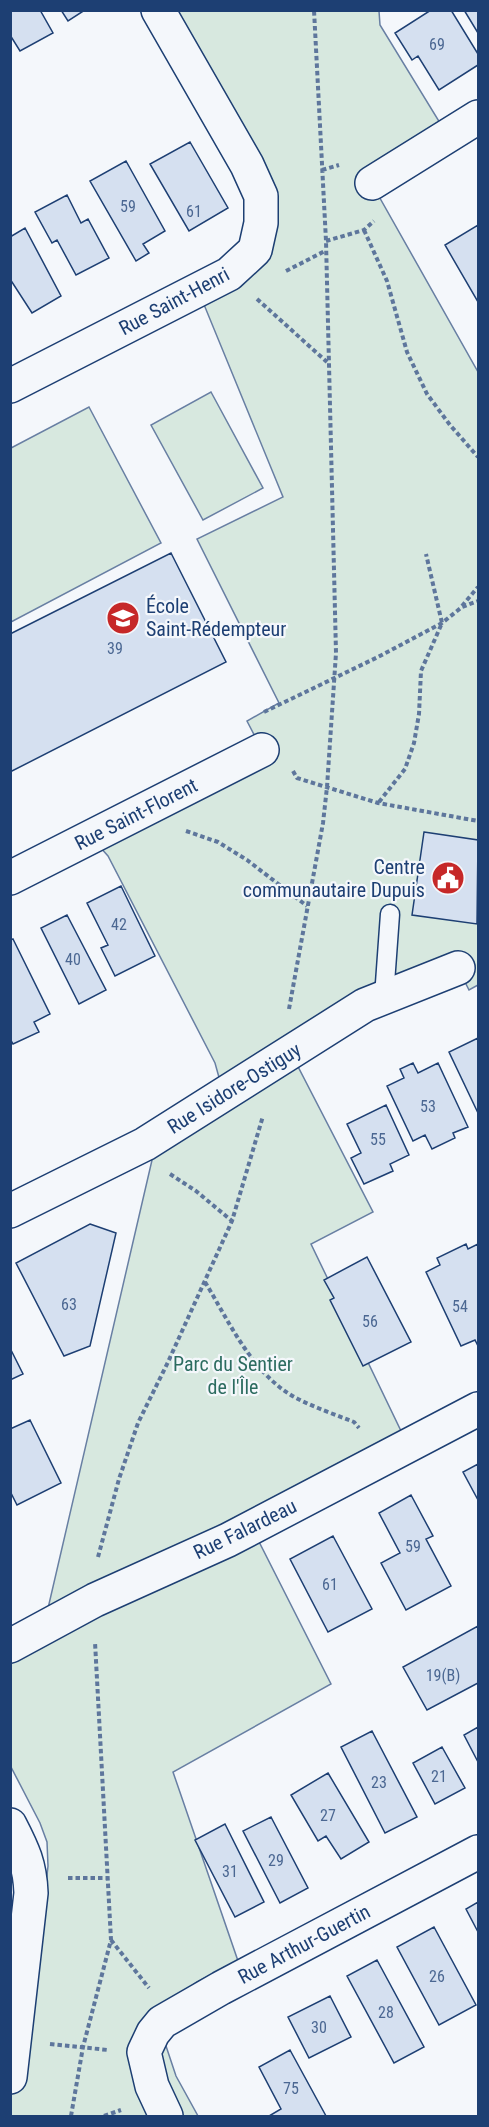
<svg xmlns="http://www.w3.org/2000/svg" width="489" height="2127" font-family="'Roboto Condensed',sans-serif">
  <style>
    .green { fill: #d7e8df; stroke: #687fa3; stroke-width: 1.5 }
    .building { fill: #d5e0f0; stroke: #1d3f73; stroke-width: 1.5 }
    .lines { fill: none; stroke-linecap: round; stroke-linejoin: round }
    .service-casing { stroke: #1d3f73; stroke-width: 21 }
    .minor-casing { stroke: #1d3f73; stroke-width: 36 }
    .path { stroke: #5e769c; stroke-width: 4; stroke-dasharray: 4.5 3; stroke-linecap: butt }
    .service { stroke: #f4f7fb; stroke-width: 18 }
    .minor { stroke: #f4f7fb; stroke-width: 33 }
    .labels { text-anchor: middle; stroke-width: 4.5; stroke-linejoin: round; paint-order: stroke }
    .number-label { font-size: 16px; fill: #4b6792 }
    .street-label { font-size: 20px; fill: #1d3f73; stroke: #f4f7fb }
    .poi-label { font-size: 20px; fill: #1d3f73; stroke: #f4f7fb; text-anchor: start }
    .park-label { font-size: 20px; fill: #2c6c60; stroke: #f4f7fb }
  </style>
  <rect width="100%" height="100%" fill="#f4f7fb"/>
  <path class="green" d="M142 11H379L380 25 448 136 372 184 478 372V985L469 990 458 968 291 1053 373 1212 311 1244 401 1431 245 1514 331 1684 173 1772 238 1961 197 1982 179 1995 164 2040 176 2076 198 2116H11V2080L36 1977 48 1866 47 1842 40 1823 11 1767V1635L46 1617 162 1117 220 1081 215 1063 108 856 91 837 262 750 247 721 279 703 197 539 283 497 198 290 261 221Z
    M211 392 263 488 203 520 151 425Z
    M89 407 161 543 11 622V448Z"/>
  <path class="building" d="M10 10H40L53 33 20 51 10 35Z
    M61 10H85L68 21Z
    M431 10H451L478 54V65L439 90 418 56 412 60 395 33Z
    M464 10H478V33Z
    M190 142 228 208 189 231 150 164Z
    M126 161 165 231 143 244 149 253 136 261 90 181Z
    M67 195 81 223 88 219 109 258 76 275 57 240 52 243 35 212Z
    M478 225V302L445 245Z
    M25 228 61 296 32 313 10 279V237Z
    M171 553 226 662 10 772V634Z
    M424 832 478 840 477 924 412 915Z
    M121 886 155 956 115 976 101 948 108 945 87 903Z
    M67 915 106 990 79 1004 41 928Z
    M13 939 50 1014 34 1022 39 1032 13 1044 10 1039V940Z
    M478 1038V1113L449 1052Z
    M413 1063 418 1073 438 1063 468 1127 453 1133 455 1138 432 1149 425 1135 413 1141 387 1086 404 1078 400 1069Z
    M386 1105 409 1155 390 1164 393 1171 364 1184 351 1158 361 1153 347 1124Z
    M90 1224 116 1233 90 1346 64 1356 16 1263Z
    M466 1244 468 1249 478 1244V1346L475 1340 461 1346 426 1272 440 1265 437 1258Z
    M367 1257 411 1342 363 1366 330 1300 334 1298 324 1280Z
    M10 1348 23 1374 10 1380Z
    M30 1420 61 1483 17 1505 10 1491V1429Z
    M478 1464V1500L463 1472Z
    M411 1495 433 1536 426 1539 451 1586 406 1610 381 1563 400 1553 379 1513Z
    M333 1536 372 1609 328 1632 290 1559Z
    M478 1626V1683L427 1710 403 1667Z
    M478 1727V1762L464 1735Z
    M372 1731 417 1817 385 1833 341 1747Z
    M442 1747 465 1788 435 1804 413 1763Z
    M328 1773 369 1842 341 1859 326 1836 318 1841 291 1795Z
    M271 1817 308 1888 280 1903 243 1831Z
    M225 1824 264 1902 235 1917 195 1840Z
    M478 1902V1932L466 1909Z
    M434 1927 476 2005 439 2025 397 1947Z
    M377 1960 424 2047 394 2063 347 1976Z
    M330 1996 351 2037 309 2058 288 2017Z
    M290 2050 326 2116H269L281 2109 259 2067Z"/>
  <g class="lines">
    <g class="service-casing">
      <path id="service" d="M384 997 390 914"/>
    </g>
    <g class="minor-casing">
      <path id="minor" d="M372 183 478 117
        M10 386 229 274 255 250 261 223V196L247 165 158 10
        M10 878 262 750
        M10 1211 145 1144 365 1005 458 968
        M10 1646 95 1600 228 1540 478 1409
        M10 1825C23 1850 30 1865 31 1893L10 2077
        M166 2116 152 2086 144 2052 153 2033 162 2022 221 1988 478 1852"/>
    </g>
    <path class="path" d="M322 170 339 165
      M364 230 387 281 407 352 427 394 450 425 478 457
      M326 241 364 230 374 221
      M286 271 325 251
      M257 299 327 362
      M462 606 478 587
      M264 712 378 657 442 623 462 607 478 601
      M293 771 297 778 378 803 478 821
      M379 802 405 769 414 743 419 714 421 671 442 623 426 554
      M186 831 218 842 247 860 307 906
      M289 1009 323 823 327 787 336 653 326 241 314 10
      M170 1174 196 1191 232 1221
      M205 1282C230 1323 253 1376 298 1399 316 1408 336 1415 354 1422L359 1428
      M98 1557 119 1479 138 1423 168 1362 232 1221 263 1116
      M68 1878H108
      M111 1940 149 1988
      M50 2044 108 2050
      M71 2116 83 2047 111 1940 95 1642
      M104 2116 121 2110"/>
    <use href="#service" class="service"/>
    <use href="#minor" class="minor"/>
  </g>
  <defs>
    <g id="school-disc" transform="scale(1.725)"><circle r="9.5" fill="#c62828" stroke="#f4f7fb"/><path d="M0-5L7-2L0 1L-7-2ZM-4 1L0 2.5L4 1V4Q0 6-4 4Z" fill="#fff"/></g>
    <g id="civic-disc" transform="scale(1.725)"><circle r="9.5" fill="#c62828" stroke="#f4f7fb"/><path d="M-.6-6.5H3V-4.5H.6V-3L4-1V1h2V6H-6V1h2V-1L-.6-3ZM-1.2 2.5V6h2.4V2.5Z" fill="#fff"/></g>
  </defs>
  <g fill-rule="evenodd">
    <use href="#school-disc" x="123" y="618"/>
    <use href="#civic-disc" x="448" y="878"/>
  </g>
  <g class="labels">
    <g class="number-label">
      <text x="437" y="50">69</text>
      <text x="128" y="212">59</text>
      <text x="194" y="217">61</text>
      <text x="115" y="654">39</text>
      <text x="119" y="930">42</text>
      <text x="73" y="965">40</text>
      <text x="428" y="1112">53</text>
      <text x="378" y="1145">55</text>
      <text x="69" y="1310">63</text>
      <text x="460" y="1312">54</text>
      <text x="370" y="1327">56</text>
      <text x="413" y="1552">59</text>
      <text x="330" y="1590">61</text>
      <text x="443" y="1681">19(B)</text>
      <text x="439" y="1782">21</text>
      <text x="379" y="1788">23</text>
      <text x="328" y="1821">27</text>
      <text x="276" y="1866">29</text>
      <text x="230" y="1877">31</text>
      <text x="437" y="1982">26</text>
      <text x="386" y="2018">28</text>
      <text x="319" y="2033">30</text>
      <text x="291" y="2094">75</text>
    </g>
    <g class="street-label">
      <text transform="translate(174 301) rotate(-28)" y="7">Rue Saint-Henri</text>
      <text transform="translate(136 814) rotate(-27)" y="7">Rue Saint-Florent</text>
      <text transform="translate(234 1088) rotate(-32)" y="7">Rue Isidore-Ostiguy</text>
      <text transform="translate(245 1529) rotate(-26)" y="7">Rue Falardeau</text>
      <text transform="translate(304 1944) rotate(-28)" y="7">Rue Arthur-Guertin</text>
    </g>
    <g class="poi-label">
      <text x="146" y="613">École<tspan x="146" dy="23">Saint-Rédempteur</tspan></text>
      <text x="425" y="874" text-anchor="end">Centre<tspan x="425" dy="23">communautaire Dupuis</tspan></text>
    </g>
    <g class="park-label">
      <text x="233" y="1371">Parc du Sentier<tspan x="233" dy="23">de l'Île</tspan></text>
    </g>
  </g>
  <rect width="489" height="2127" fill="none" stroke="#1d3f73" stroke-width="24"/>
</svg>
